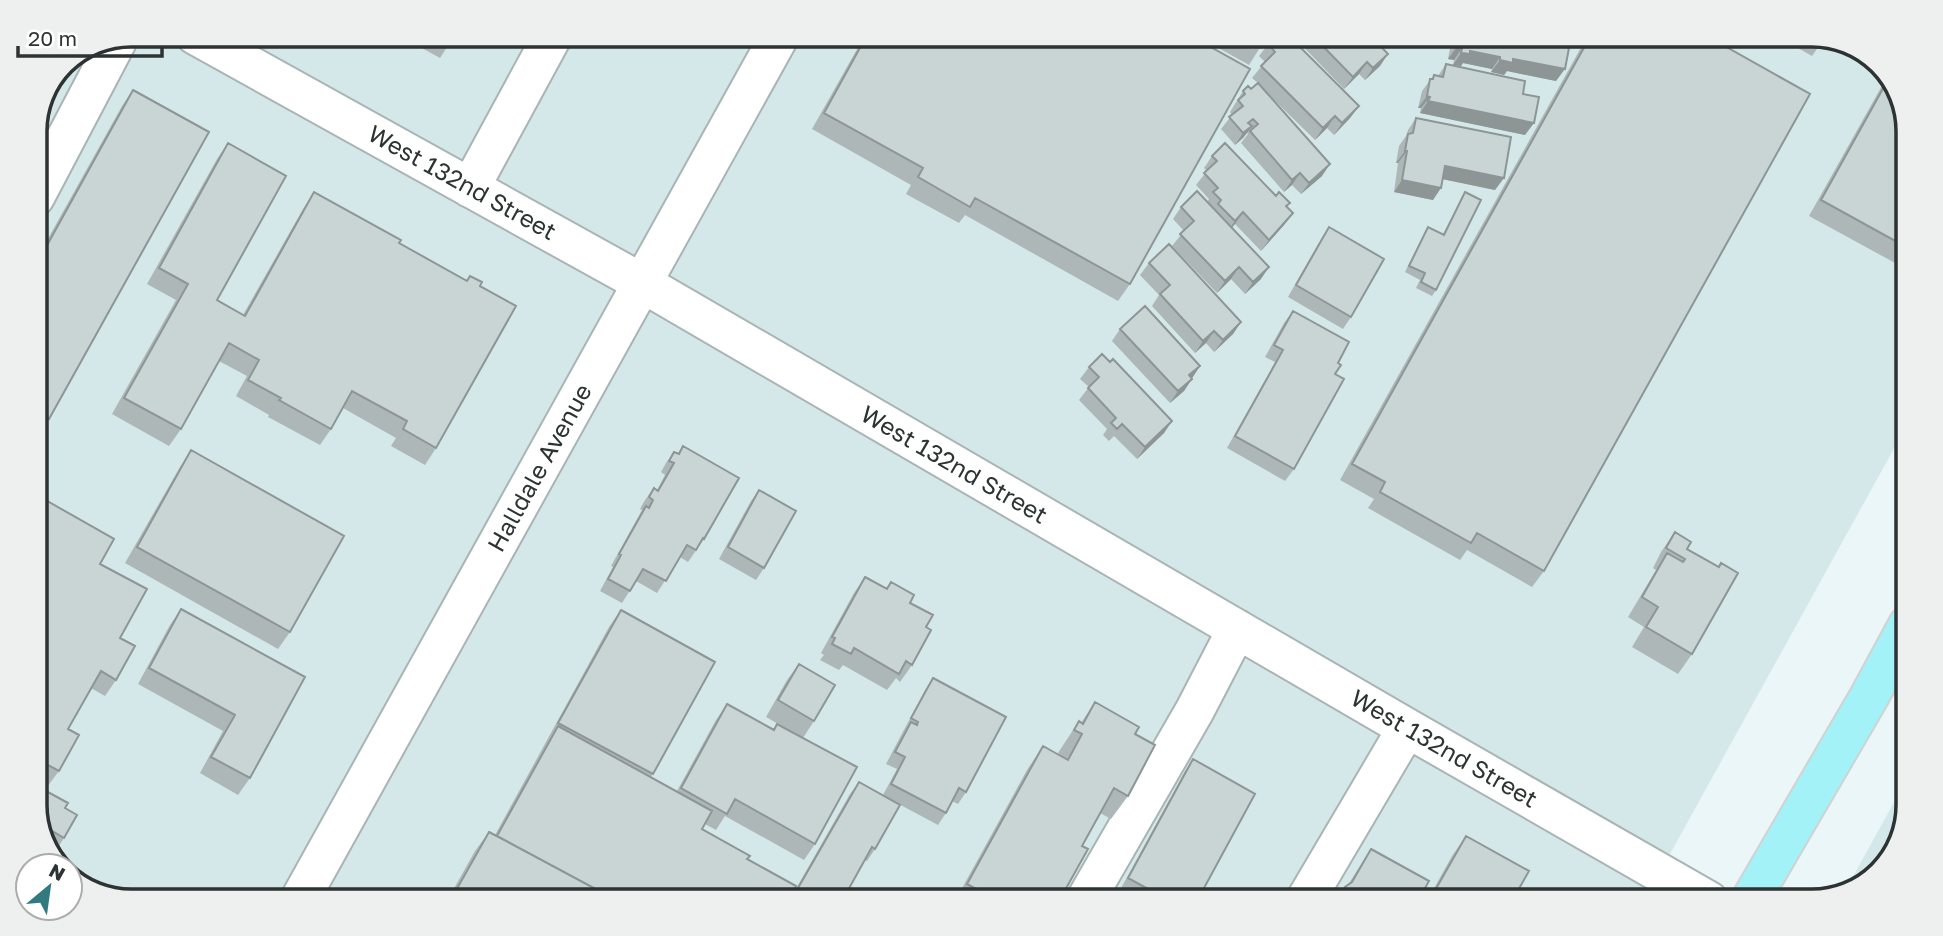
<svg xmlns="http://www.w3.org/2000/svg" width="1943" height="936" font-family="'Golos Text',sans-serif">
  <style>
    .built { fill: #d4e8e9 }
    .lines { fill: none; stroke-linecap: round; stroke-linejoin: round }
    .minor-casing { stroke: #a9b4b4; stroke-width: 42 }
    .major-casing { stroke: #d1d2d2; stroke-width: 42 }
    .minor { stroke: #fff; stroke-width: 38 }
    .major { stroke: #a2f2f7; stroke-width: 38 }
    .wall { fill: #adb7b7 }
    .shaded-wall { fill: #8d9595 }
    .building { fill: #c9d5d5; stroke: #8d9595; stroke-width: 2 }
    .labels { text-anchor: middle; stroke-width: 5; stroke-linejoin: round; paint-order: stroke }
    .street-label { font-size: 24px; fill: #2d3232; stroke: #fff }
    .rim { fill: none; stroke: #2d3232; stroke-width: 3.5 }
  </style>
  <rect width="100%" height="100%" fill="#eaf6f7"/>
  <path class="built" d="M131 35H1812L1854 45 1892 78 1908 125V423L1644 901H131L89 891 70 875V866H60L51 858 35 811V126L64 63Z
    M1908 777V805L1898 847 1865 885 1845 891Z"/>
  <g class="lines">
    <g class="minor-casing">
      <path id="minor" d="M195 35 642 283 1407 728 1709 901
        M470 188 553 35
        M35 197 117 41
        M299 901 780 35
        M1085 901 1195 710 1237 629
        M1305 901 1407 728"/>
    </g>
    <g class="major-casing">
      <path id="major" d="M1750 901 1869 697 1908 625"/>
    </g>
    <use href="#minor" class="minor"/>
    <use href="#major" class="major"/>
  </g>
  <path class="wall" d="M398 35H455L440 58Z
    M865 35H1189L1130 284 1118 301 965 215 959 223 906 194 911 185 812 129Z
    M1195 35H1268L1249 65Z
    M1292 35H1370L1380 66 1365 80 1359 74 1344 89Z
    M1454 35H1574L1556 81 1507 71 1504 75 1491 72 1492 69 1463 63 1461 66 1453 65 1454 60 1448 59 1452 38Z
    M1588 35H1705L1544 571 1532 587 1467 550 1460 560 1368 508 1374 499 1340 480Z
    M1775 35H1812L1833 40 1831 43 1824 39 1812 56Z
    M1268 44 1359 106 1350 118 1334 135 1327 128 1315 140 1266 92 1322 176 1301 194 1292 185 1284 192 1241 143 1248 134 1247 133 1243 138 1235 145 1221 129 1232 115 1230 112 1243 91 1251 89 1258 83 1252 78 1265 62 1259 56Z
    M1446 64 1523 94 1525 135 1420 113 1421 108H1418L1422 91 1434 75 1438 76Z
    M1888 75 1892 78 1908 125V270L1809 216Z
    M133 90 49 419 35 437V262L122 106Z
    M1416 118 1495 190 1443 179 1433 200 1394 192 1398 163H1396L1399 146 1406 136 1408 130Z
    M228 143 217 300 243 315 303 209 314 192 399 243 467 280 470 276 480 286 436 448 425 465 391 446 396 438 343 408 331 429 320 445 268 417 269 415 236 396 247 376 219 361 181 429 169 446 112 414 176 300 147 284 217 159Z
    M1212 156 1276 196 1290 203 1287 207 1293 213 1284 225 1261 251 1235 224 1232 228 1261 279 1245 294 1231 279 1217 293 1172 246 1184 231 1173 219 1181 207 1207 202 1209 199 1196 185 1207 171 1204 168Z
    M1465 192 1436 290 1432 296 1416 288 1420 280 1405 272 1424 234 1428 227 1443 234 1461 199Z
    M1329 227 1351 317 1343 329 1288 297 1321 239Z
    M1149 263 1241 322 1233 334 1214 352 1206 343 1195 353 1152 306 1159 295 1140 275Z
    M1293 311 1338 363 1335 374 1294 469 1285 481 1227 448 1275 362 1265 357 1284 323Z
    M1120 329 1200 366 1184 391 1170 403 1112 341Z
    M1089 367 1172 421 1164 433 1137 459 1114 436 1109 441 1103 435 1107 429 1079 400 1089 387 1080 379Z
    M683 446 704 539 688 562 680 557 657 593 636 581 622 603 600 591 613 567 611 566 642 510 640 509 645 500 654 488 657 490 665 475 661 472 666 463 674 452 678 454Z
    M191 450 290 632 278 649 125 563 180 467Z
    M759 490 764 568 756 580 719 559 751 501Z
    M35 494 100 564 120 638 116 680 105 696 91 688 68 729 59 771 47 787 35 780Z
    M1675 532 1687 549 1692 654 1678 674 1632 647 1644 627 1628 617 1656 570 1653 568 1661 552Z
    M865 577 886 588 891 582 910 603 926 627 912 665 900 682 896 678 887 690 843 665 839 670 820 660 824 655 821 653 854 593Z
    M181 609 305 677 250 778 238 795 200 773 223 731 138 684 170 625Z
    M621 610 715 662 651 777 677 791 716 720 727 704 774 730 777 724 815 844 804 860 725 816 716 830 705 824 702 829 747 860 788 901H447L475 851 489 832 495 835 609 627Z
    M799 664 814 721 803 738 766 717 787 680Z
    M933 678 966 792 958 804 952 801 946 813 938 825 895 802 875 849 867 861 865 860 842 901H789L850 794 859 782 883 795 897 769 886 764 925 690Z
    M1095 702 1135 734 1128 796 1111 819 1100 813 1082 846 1059 901H955L1027 770 1043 746 1065 759 1058 753 1079 721 1081 723Z
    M1193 759 1197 901H1140L1120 890 1185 771Z
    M65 808 64 838 53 855 50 853 35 811Z
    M1466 836 1512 901H1427L1452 856Z
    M1371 849 1418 901H1335L1345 887 1348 885 1358 869Z"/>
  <path class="shaded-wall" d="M1561 39 1573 42 1565 53 1552 51Z
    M1456 48H1462L1454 60 1448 59Z
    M1470 51 1500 57 1492 69 1463 63 1461 66 1453 65 1461 53Z
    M1388 54 1380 66 1365 80 1373 68Z
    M1513 59 1565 69 1556 81 1507 71 1504 75 1491 72 1500 60Z
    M1367 62 1359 74 1344 89 1353 77Z
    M1427 96 1430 97 1421 108H1418Z
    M1428 101 1534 123 1525 135 1420 113Z
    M1359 106 1350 118 1334 135 1342 123Z
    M1335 116 1327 128 1315 140 1323 128Z
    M1252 126 1243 138 1235 145 1243 133Z
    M1405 151H1407L1398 163H1396Z
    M1330 164 1322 176 1301 194 1309 183Z
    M1445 166 1504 178 1495 190 1437 178Z
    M1300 173 1292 185 1284 192 1292 180Z
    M1402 180 1441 188 1433 200 1394 192Z
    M1243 212 1235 224 1226 233 1235 221Z
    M1293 213 1284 225 1261 251 1269 240Z
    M1239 267 1231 279 1217 293 1225 281Z
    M1269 267 1261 279 1245 294 1253 282Z
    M1241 322 1233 334 1214 352 1223 340Z
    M1214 331 1206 343 1195 353 1203 341Z
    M1200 366 1192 378 1189 375Z
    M1192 379 1184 391 1170 403 1178 391Z
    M1172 421 1164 433 1137 459 1145 447Z"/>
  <path class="building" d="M439 35H455L452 42Z
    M867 35H1189L1250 69 1130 284 975 198 970 207 918 177 923 168 824 113Z
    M1236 35H1268L1261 48Z
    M1277 35H1288L1359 106 1342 123 1335 116 1323 128 1261 66 1275 52 1268 44Z
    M1312 35H1370L1388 54 1373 68 1367 62 1353 77Z
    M1458 35H1574L1573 42 1561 39 1560 46 1569 48 1565 69 1513 59V63L1500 60V57L1470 51V54L1461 53 1462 48H1456Z
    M1591 35H1705L1810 94 1544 571 1477 533 1471 543 1380 492 1385 482 1352 464Z
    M1446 64 1525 81 1523 94 1539 97 1534 123 1428 101 1430 97 1427 96 1430 79H1433L1434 75 1443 77Z
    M1890 76 1892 78 1908 125V248L1821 200Z
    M1258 83 1330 164 1309 183 1300 173 1292 180 1250 131 1258 124 1253 119 1248 123 1252 126 1243 133 1229 117 1243 106 1238 100 1245 94 1243 91 1248 86 1251 89Z
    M133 90 209 132 49 419 46 417 35 437V267Z
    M1416 118 1511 137 1504 178 1445 166 1441 188 1402 180 1407 151H1405L1408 134 1413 133Z
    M228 143 286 176 217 300 245 316 314 192 401 240 399 243 467 281 470 276 482 282 480 286 516 306 436 448 403 429 407 421 352 391 331 429 279 400 281 398 248 380 259 360 229 343 181 429 124 398 188 284 159 268Z
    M1225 143 1276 196 1279 192 1290 203 1286 206 1293 213 1269 240 1243 212 1235 221 1218 204 1221 200 1213 192 1218 188 1204 173 1217 161 1212 156Z
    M1197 191 1269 267 1253 282 1239 267 1225 281 1180 234 1194 221 1181 207Z
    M1465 192 1481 200 1436 290 1421 282 1425 273 1409 266 1428 227 1444 235Z
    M1329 227 1384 259 1351 317 1296 285Z
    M1169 244 1241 322 1223 340 1214 331 1203 341 1160 294 1170 285 1149 263Z
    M1145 306 1200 366 1189 375 1192 379 1178 391 1120 329Z
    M1293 311 1349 342 1338 363 1341 365 1335 374 1344 379 1294 469 1235 436 1283 350 1274 345Z
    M1102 354 1110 362 1113 359 1172 421 1145 447 1122 424 1117 429 1111 423 1116 418 1088 388 1099 377 1089 367Z
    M683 446 739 478 704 539 703 538 696 550 687 545 666 581 643 569 630 591 608 579 621 555 619 554 646 506 649 508 653 500 649 497 654 488 658 491 674 463 669 461 674 452 679 454Z
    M191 450 344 536 290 632 137 547Z
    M759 490 796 511 764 568 728 547Z
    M35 494 114 539 100 564 147 589 120 638 135 646 116 680 101 671 68 729 79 735 59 771 35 758Z
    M1675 532 1691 542 1687 549 1719 567 1721 563 1738 573 1692 654 1646 627 1658 607 1642 597 1667 553 1683 562 1685 559 1666 548Z
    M865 577 887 589 891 582 914 595 910 603 933 615 926 627 931 630 912 665 906 661 899 674 854 648 851 654 832 644 835 638 832 637Z
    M181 609 305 677 250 778 211 757 235 715 149 668Z
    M621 610 715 662 653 774 558 723Z
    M799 664 835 685 814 721 778 700Z
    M933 678 1006 717 966 792 959 788 946 813 891 784 905 757 895 752 911 722 917 725 918 722 911 718Z
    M1095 702 1139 727 1135 734 1155 745 1128 796 1114 788 1082 846 1088 849 1059 901H998L967 884 1043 746 1068 760 1082 734 1074 730 1079 721 1083 724Z
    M727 704 774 730 777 724 857 767 815 844 735 799 727 814 681 788Z
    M558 726 712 811 702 829 750 856 747 859 796 886 788 901H618L497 836Z
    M1193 759 1255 794 1197 901H1170L1128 878Z
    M859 782 900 805 875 849 872 847 842 901H804L794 895Z
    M35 785 68 803 65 808 77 815 64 838 52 831 46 842 35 811Z
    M489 832 618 901H450Z
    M1466 836 1529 871 1512 901H1429Z
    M1371 849 1429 881 1418 901H1338L1345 887 1352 882Z"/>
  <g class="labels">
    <g class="street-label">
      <text transform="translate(462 183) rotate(29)" y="8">West 132nd Street</text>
      <text transform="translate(954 465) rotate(30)" y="8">West 132nd Street</text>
      <text transform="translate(540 468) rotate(-61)" y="8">Halldale Avenue</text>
      <text transform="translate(1444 749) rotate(30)" y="8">West 132nd Street</text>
    </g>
  </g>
  <path d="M0 0H1943V936H0ZM131 47H1812A84 84 0 0 1 1896 131V805A84 84 0 0 1 1812 889H131A84 84 0 0 1 47 805V131A84 84 0 0 1 131 47Z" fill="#eeefef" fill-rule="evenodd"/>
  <path class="rim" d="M131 47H1812A84 84 0 0 1 1896 131V805A84 84 0 0 1 1812 889H131A84 84 0 0 1 47 805V131A84 84 0 0 1 131 47Z"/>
  <g transform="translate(49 887) rotate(29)"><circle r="33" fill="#ffffff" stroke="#abadad" stroke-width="2"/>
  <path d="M0-5L12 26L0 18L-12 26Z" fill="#317a7f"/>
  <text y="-10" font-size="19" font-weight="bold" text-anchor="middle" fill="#2d3232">N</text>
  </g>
  <path d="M18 46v10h144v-10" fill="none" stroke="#2d3232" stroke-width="3.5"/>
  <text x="28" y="46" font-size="21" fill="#2d3232" stroke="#ffffff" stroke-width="5" paint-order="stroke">20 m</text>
</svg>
